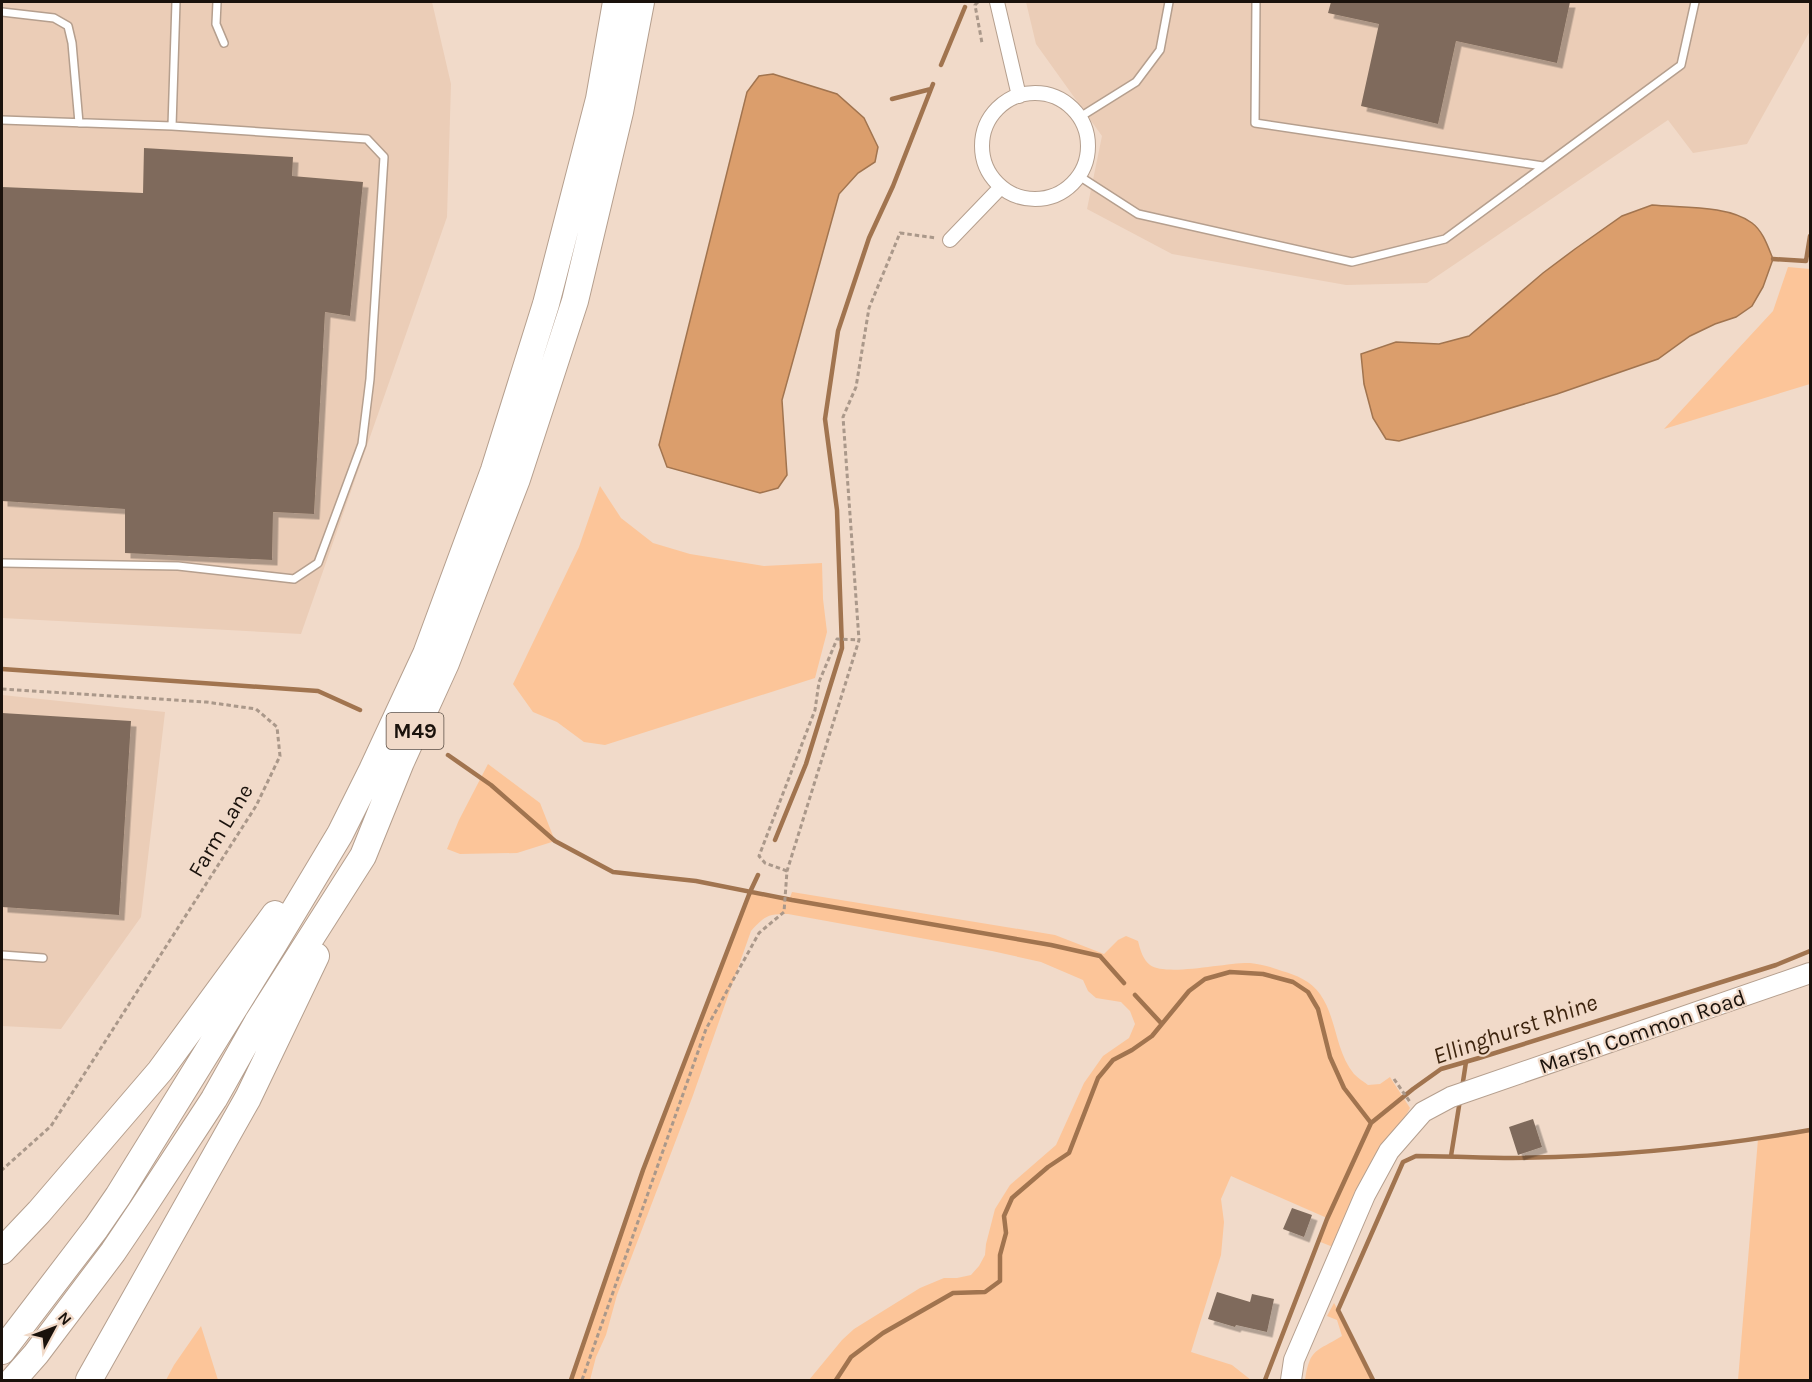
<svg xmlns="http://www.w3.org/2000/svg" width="1812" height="1382" font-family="Karla,sans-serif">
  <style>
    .built { fill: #ebcdb7 }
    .green { fill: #fcc599 }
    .water { fill: #db9e6c; stroke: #a1744f; stroke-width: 1.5 }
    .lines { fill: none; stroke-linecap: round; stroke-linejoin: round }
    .stream { stroke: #a1744f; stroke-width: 4.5 }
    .building { fill: #7f6b5c; filter: url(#shadow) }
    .service-casing { stroke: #b59f8e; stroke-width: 10 }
    .minor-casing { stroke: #b59f8e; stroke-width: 16 }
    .secondary-casing { stroke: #b59f8e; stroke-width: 22 }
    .motorway-casing { stroke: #b59f8e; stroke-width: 28 }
    .path { stroke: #aa988a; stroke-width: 3; stroke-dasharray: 4.5 3; stroke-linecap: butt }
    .service { stroke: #fff; stroke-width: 7 }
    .minor { stroke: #fff; stroke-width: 14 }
    .secondary { stroke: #fff; stroke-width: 20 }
    .motorway { stroke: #fff; stroke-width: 26 }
    .labels { text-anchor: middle; stroke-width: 4.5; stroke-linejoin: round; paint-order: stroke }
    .shield { fill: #f1dac9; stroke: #5a4e45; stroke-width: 1.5 }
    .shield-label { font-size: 21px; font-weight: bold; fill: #1a120c }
    .street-label { font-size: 22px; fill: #1a120c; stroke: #f1dac9 }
    .water-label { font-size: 24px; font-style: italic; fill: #3d240e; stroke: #f1dac9 }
  </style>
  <defs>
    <filter id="shadow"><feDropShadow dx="5.5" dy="5.5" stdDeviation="0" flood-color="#0004"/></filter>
  </defs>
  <rect width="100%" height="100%" fill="#f1dac9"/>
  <path class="built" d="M2 2H432L451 84 447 217 301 634 2 618Z
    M1026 2H1810V31L1747 144 1693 153 1668 120 1427 283 1346 285 1172 254 1087 209 1102 136 1036 44Z
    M2 695 165 712 141 917 61 1029 2 1026Z"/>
  <path class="green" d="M1788 267 1810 269V384L1664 429 1773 311Z
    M600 486 621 518 653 543 690 554 764 566 822 563 823 599 827 632 815 678 605 745 584 742 557 722 533 712 513 684 579 547Z
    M488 764 540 803 555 841 517 853 460 854 447 849 459 820Z
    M750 892 789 900 792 892 1055 935 1104 954 1118 940 1126 936 1138 941C1140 949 1143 960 1150 965 1167 977 1227 962 1250 963 1260 964 1272 967 1282 971 1296 975 1311 981 1320 994 1337 1018 1335 1051 1354 1074 1358 1078 1364 1082 1368 1085L1380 1084 1390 1077 1410 1108 1333 1247 1318 1241 1327 1218 1231 1176 1221 1199 1224 1222 1221 1255 1191 1352 1232 1365 1251 1380H809L842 1340 854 1329 920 1288 944 1278H957L971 1275 979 1266 985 1255 986 1244 995 1209 1010 1185 1056 1145 1084 1083 1103 1056 1129 1038 1135 1024 1130 1011 1121 1002 1096 998 1088 991 1083 980 1041 962 992 951 788 914C767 914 765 916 751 931L692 1098 617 1295 606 1335 596 1357 590 1380H571L643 1170Z
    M1810 1130V1380H1738L1758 1139Z
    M1334 1303 1338 1310 1373 1380H1305C1310 1348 1316 1352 1342 1336L1337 1320 1327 1316Z
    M201 1326 218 1380H166L174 1365Z"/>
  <path class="water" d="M773 74 837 94 864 118 878 147 875 162 858 173 839 194 782 400 787 475 778 488 760 493 667 467 659 445 747 92 759 76Z
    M1652 205C1682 208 1728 205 1752 223 1763 231 1768 247 1773 259L1763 287 1752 306 1736 317 1715 324 1690 336 1658 359 1557 394 1468 421 1399 441 1386 439 1373 418 1364 384 1361 354 1396 342 1439 344 1469 336 1543 273 1575 249 1622 216Z"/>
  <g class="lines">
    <path class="stream" d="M941 65 965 7
      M892 99 931 89 933 84
      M1773 259 1806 261 1810 236
      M2 669 318 691 360 710
      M448 755 491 785 555 841 613 872 696 881 792 900 1051 945 1100 956 1124 983
      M775 840 806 764 842 648 837 510 825 419 838 331 869 238 893 186 931 89
      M1135 995 1161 1023
      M1462 1088 1466 1062
      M1451 1156 1460 1100
      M571 1380 643 1170 750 892 758 875
      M836 1380 851 1357 883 1333 953 1293 985 1292 1000 1281V1255L1006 1233 1004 1216 1012 1198 1048 1167 1069 1153 1098 1078 1113 1060 1132 1050 1152 1036 1189 991 1205 979 1230 972 1263 974 1293 982 1308 992 1318 1009 1330 1057 1344 1088 1371 1123
      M1265 1380 1327 1219 1371 1123 1413 1089 1441 1069 1479 1058 1776 965 1810 951
      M1373 1380 1338 1310 1403 1162 1416 1156C1449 1156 1481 1158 1513 1158 1612 1157 1713 1147 1810 1130"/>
  </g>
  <path class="building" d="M1331 2H1570L1557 63 1456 41 1438 124 1361 106 1379 24 1328 13Z
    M144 148 293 157 292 176 363 182 350 316 325 312 314 514 273 512 272 560 125 553V509L2 501V187L143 193Z
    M2 713 131 721 119 915 2 907Z
    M1533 1119 1542 1147 1518 1155 1509 1127Z
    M1292 1208 1312 1215 1304 1237 1283 1229Z
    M1217 1292 1250 1302 1252 1294 1274 1299 1267 1332 1236 1325 1235 1327 1208 1319Z"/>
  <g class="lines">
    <g class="service-casing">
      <path id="service" d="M217 2 216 24 224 43
        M1256 2 1255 123 1543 166
        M2 12 54 18 68 26 72 43 79 123
        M1080 117 1136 82 1160 50 1169 2
        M2 120 172 126 367 139 384 157 370 379 362 444 318 563 294 579 178 566 2 563
        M172 126 176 2
        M1079 176 1138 214 1352 262 1445 239 1681 65 1695 2
        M2 955 43 958"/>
    </g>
    <g class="minor-casing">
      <path id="minor" d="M997 2 1019 96
        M982 146a53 53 0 1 1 106 0a53 53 0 1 1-106 0Z
        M950 240 1001 187"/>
    </g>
    <g class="secondary-casing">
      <path id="secondary" d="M1291 1380 1294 1360 1365 1195 1389 1151 1423 1112 1451 1097 1810 973"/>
    </g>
    <g class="motorway-casing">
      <path id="motorway" d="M2 1251 39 1212 160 1071 275 914
        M2 1351 96 1228 118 1196 274 944 340 834 372 770 426 654 494 470 546 304 599 99 616 2
        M13 1380 36 1354 113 1252 142 1209 214 1099 258 1021 363 856 401 762 446 663 517 479 575 301 620 112 641 2
        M89 1380 248 1098 316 956"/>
    </g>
    <path class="path" d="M978 2 975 5 982 43
      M2 689 206 702 256 709 277 727 280 756 256 806 51 1126 2 1170
      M787 871 765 863 759 856 815 710 819 682 837 639 859 640
      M1394 1079 1410 1102
      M582 1380 706 1029 759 933 784 912 787 871 859 640 843 417 856 387 869 308 900 233 936 238"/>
    <use href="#service" class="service"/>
    <use href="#minor" class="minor"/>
    <use href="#secondary" class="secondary"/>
    <use href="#motorway" class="motorway"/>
  </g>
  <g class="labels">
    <rect class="shield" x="386.5" y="713" width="57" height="36" rx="4.5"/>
    <g class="shield-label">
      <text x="415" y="738">M49</text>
    </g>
    <g class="street-label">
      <text transform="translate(220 830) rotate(-59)" y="8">Farm Lane</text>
      <text transform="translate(1642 1031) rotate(-19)" y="8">Marsh Common Road</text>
    </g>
    <g class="water-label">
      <text transform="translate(1515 1029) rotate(-19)" y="8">Ellinghurst Rhine</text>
    </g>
  </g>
  <rect width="1812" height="1382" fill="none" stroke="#1a120c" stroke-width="6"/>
  <g transform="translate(54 1328) rotate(49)" stroke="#f1dac9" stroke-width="4.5" paint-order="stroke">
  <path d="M0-4.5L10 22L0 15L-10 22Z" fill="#1a120c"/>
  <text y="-9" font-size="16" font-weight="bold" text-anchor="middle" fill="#1a120c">N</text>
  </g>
</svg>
